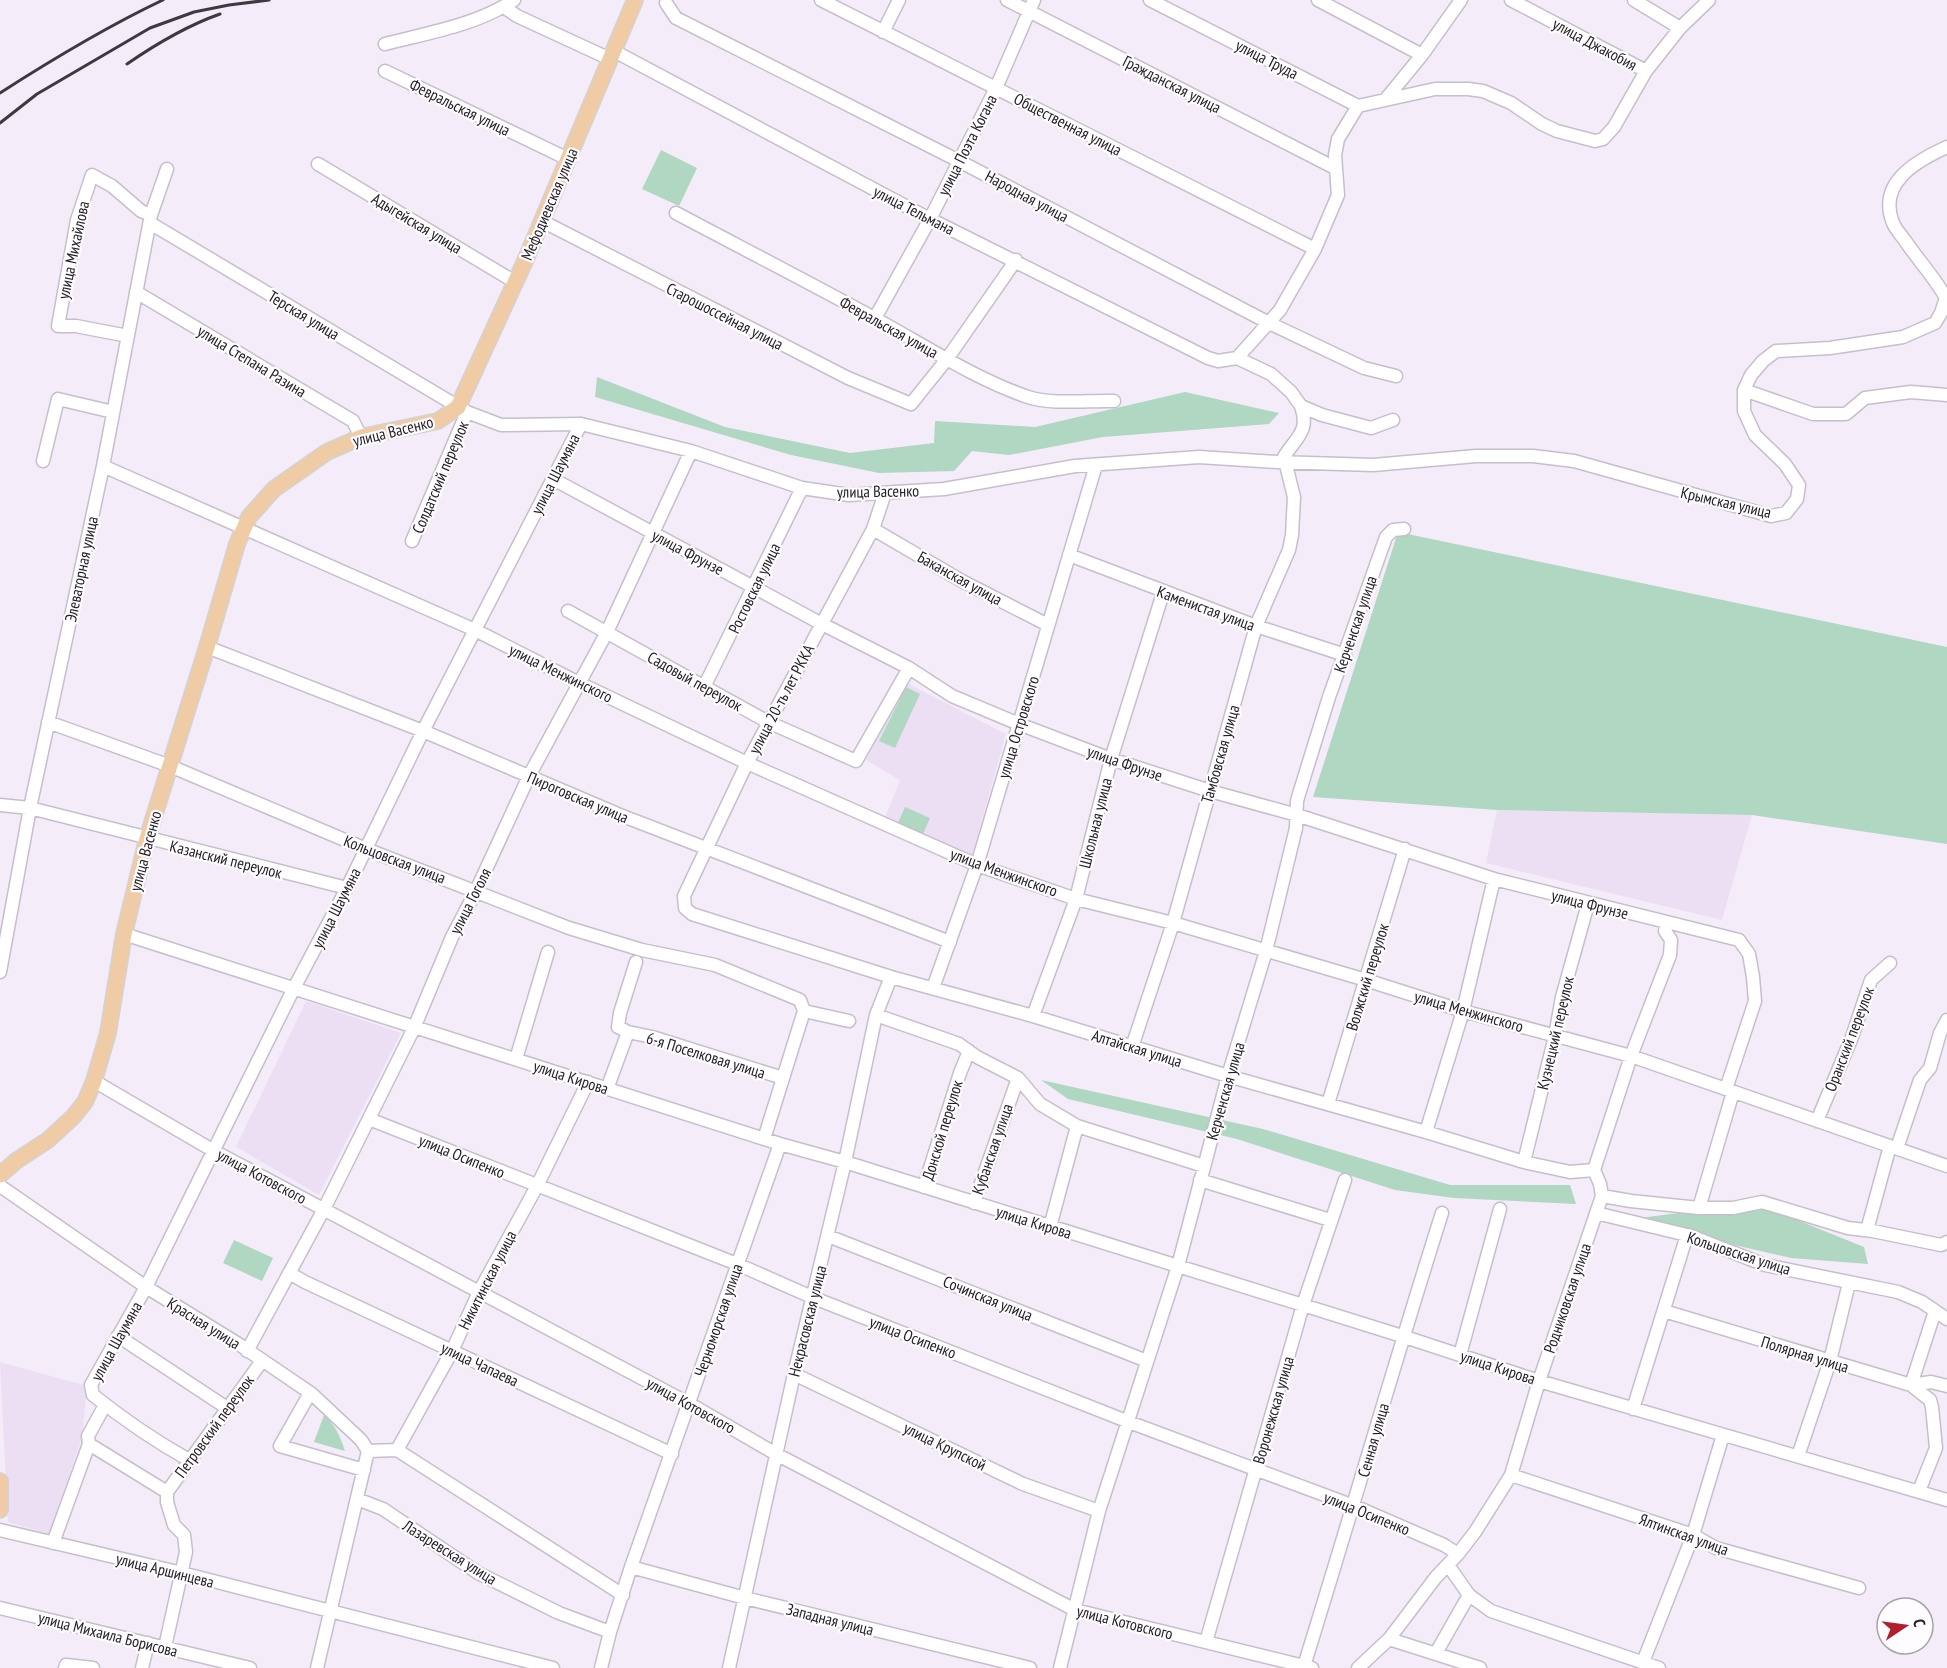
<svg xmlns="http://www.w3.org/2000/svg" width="1947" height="1668" font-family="'PT Sans Narrow',sans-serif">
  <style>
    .built { fill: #ecdff3 }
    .green { fill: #afd7c1 }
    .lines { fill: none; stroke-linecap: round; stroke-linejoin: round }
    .minor-casing { stroke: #c7becb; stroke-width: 15 }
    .major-casing { stroke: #d3d3d4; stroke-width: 18 }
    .minor { stroke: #fff; stroke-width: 12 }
    .major { stroke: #efcba6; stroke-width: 15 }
    .rail { stroke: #3d393f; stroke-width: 3 }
    .labels { text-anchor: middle; stroke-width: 4.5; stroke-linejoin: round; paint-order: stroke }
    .street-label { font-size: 16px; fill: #242126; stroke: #fefcff }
  </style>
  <rect width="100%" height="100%" fill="#f5ecf9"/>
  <path class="built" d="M907 683 1006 734 971 859 884 820 900 780 866 760Z
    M1497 810 1752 815 1722 920 1486 863Z
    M306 1001 401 1033 319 1195 236 1147Z
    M0 1362 87 1386 82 1438 49 1534 8 1522Z"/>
  <path class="green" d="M661 150 697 168 679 206 642 189Z
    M597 377 725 427 850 453 934 443 935 421 1035 427 1185 392 1279 413 1269 424 1103 437 1009 455 972 451 954 471 879 473 791 455 595 397Z
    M1398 532 1947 647V844L1752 815 1497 810 1313 797Z
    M906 687 920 694 895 748 879 741Z
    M905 807 930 818 923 834 898 823Z
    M1041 1080 1263 1129 1450 1185H1570L1576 1204 1454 1198 1395 1190 1237 1139 1068 1099Z
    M1755 1203 1864 1247 1868 1264 1791 1258 1625 1220Z
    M234 1240 273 1258 262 1281 223 1263Z
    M324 1415C336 1426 340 1436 345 1451L314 1442Z"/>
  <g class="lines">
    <g class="minor-casing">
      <path id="minor" d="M821 0 1315 249
        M1007 0 1335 168
        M1150 0 1358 106 1435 89H1468L1483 91 1511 103 1542 124 1557 131 1595 141 1603 139 1614 127 1646 71 1680 28 1709 0
        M1318 0 1422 55
        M1511 0 1646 71
        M1634 0 1680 28
        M666 3 676 18 959 161 1269 323 1364 368 1396 376
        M504 7 517 16 610 59
        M883 32 899 0
        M385 44C427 33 477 25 514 0
        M614 51 930 219 1208 358 1218 361 1237 358 1280 310 1315 249 1338 195 1335 155 1338 139 1358 106
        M385 71 568 159
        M1385 100 1422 55 1461 0
        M318 164 515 282
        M676 213C742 248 808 282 874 318 924 345 973 378 1028 397 1052 405 1089 400 1114 401
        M542 221 848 378 911 404 947 359 1016 260
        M150 223 467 412 501 425 581 424 691 451 802 488 849 495 944 489 1075 466 1199 457 1277 462 1373 465 1476 456H1533L1574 461 1771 516 1786 513 1797 499 1799 485 1785 464 1755 435 1744 411V390L1751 375 1763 361 1776 351 1830 348 1903 337 1935 323 1941 313 1946 298C1935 278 1919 261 1906 242 1902 236 1896 230 1893 223 1877 183 1916 161 1947 147
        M136 292 353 421 361 437
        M875 318 930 219 996 88 1034 0
        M128 336 76 326H58L77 220 92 175 112 186 141 211 151 215
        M1237 358 1271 374 1291 392 1301 406 1322 415 1371 428 1393 420
        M1744 390 1813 414H1846L1865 398 1911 392 1947 395
        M43 461 58 399 113 412
        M103 466 475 630 579 683 747 763 977 865 1076 899 1173 923 1366 980 1463 1011 1631 1056 1947 1166
        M553 479 822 624 909 668 952 696 1019 724 1111 759 1210 791 1297 815 1494 879 1739 940 1749 954 1753 977 1755 1001 1726 1089
        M885 493 873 529 747 763 684 896 685 908 692 914 891 977 1033 1016 1228 1076 1426 1132 1524 1162 1570 1172 1594 1170
        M873 529 962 581 1048 625
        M412 541 467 412
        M1069 555 1256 626 1345 655
        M568 611 768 722 856 761 909 668
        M207 647 423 731 620 815 950 942
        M704 687 802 488
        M48 722 170 766 366 849 569 928 642 950 715 965 800 1000 804 1011 849 1021
        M0 805 30 808 347 888
        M124 934 780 1144 845 1162 1402 1336 1539 1381 1947 1500
        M0 972 30 808 103 466 151 215 167 169
        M933 988 977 865 1096 465
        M876 1015 959 1044 977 1057 1018 1078 1040 1104 1077 1126 1204 1166
        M1033 1016 1076 899 1111 759 1163 593
        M628 1032 652 1037 783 1078
        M1132 1047 1173 923 1256 626 1289 550 1292 535 1294 497 1284 457C1296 437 1310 432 1301 406
        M516 1059 548 952
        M94 1081 214 1151 690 1404 776 1454 1075 1610 1312 1668
        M607 1089 628 1032 618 1027 620 1013 636 962
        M1328 1104 1405 849
        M369 1119 737 1264 814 1298 1129 1422 1354 1506 1444 1545 1458 1554
        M1817 1121 1852 1037 1871 980 1890 963
        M1426 1132 1463 1011 1494 879
        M764 1139 804 1011
        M1897 1148 1920 1080 1930 1068 1940 1033 1947 1020
        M1524 1162 1555 1036 1562 997 1588 904
        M1200 1180 1330 1220
        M0 1186 146 1287 240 1345 312 1394 361 1440 368 1451
        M924 1187 960 1073 969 1051
        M1602 1196 1631 1201 1699 1208H1733L1762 1202 1848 1228 1873 1231 1941 1245 1947 1242
        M974 1203 1018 1078
        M1699 1208 1733 1092
        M1596 1213 1691 1236 1765 1265 1898 1292 1922 1302 1947 1319
        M1050 1227 1077 1126
        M1867 1230 1890 1146
        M828 1236 1147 1361
        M289 1273 305 1282 672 1454
        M1664 1311 1911 1385 1931 1382 1947 1386
        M118 1336 227 1408
        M247 1351 324 1209 414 1028 452 937 476 891 529 776 607 632 691 451
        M1460 1355 1500 1209
        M794 1374 1023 1484 1099 1511
        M310 1393 280 1446 364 1470
        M1633 1409 1687 1235
        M89 1444 167 1492
        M397 1450 623 1595
        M368 1451 397 1450 452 1351 479 1292 537 1186 588 1082
        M1798 1456 1830 1361 1849 1283
        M189 1460C155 1441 123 1419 93 1395L91 1385 146 1287 294 988 347 888 423 731 581 424
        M1511 1475 1693 1535 1716 1548 1859 1588
        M1919 1491 1936 1448 1932 1407 1930 1400 1911 1385 1935 1311
        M167 1492 262 1361
        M357 1499 383 1509 478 1573 559 1613 610 1632
        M0 1530 182 1573 553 1668
        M53 1543 89 1444 88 1436 105 1405
        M1448 1565 1469 1595 1491 1611 1659 1668
        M631 1567 745 1598 1030 1668
        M0 1608 250 1668
        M1389 1639 1480 1668
        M1206 1642 1303 1305 1345 1180
        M165 1647 186 1552 184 1535 174 1525 167 1502V1492
        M1436 1653 1469 1595
        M1643 1662 1693 1535 1723 1435
        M1304 1666C1351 1515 1394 1364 1442 1213
        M65 1668 66 1665 93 1668
        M142 1668 148 1643
        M317 1668 368 1451
        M601 1668 610 1632 631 1567 780 1144
        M729 1668 794 1374 845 1162 876 1015 891 977
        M1060 1668 1099 1511 1178 1266 1228 1076 1266 951 1296 828 1297 801 1299 794 1329 697 1386 537 1393 530 1404 529
        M1358 1668 1389 1639 1436 1577 1458 1554 1475 1532 1511 1475 1539 1381 1602 1196 1600 1184 1594 1170 1631 1056 1670 955 1671 940 1665 931 1667 923"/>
    </g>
    <g class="major-casing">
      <path id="major" d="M0 1175 16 1161 48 1140 73 1117 85 1102 94 1081 108 1033 124 934 147 839 207 647 237 544 249 517 274 489 327 452 361 437 438 421 458 407 525 261 635 0
        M0 1481V1510"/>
    </g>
    <use href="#minor" class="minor"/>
    <use href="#major" class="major"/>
    <path class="rail" d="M127 64C156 44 186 26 220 14
      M0 93C53 59 106 27 163 0
      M0 123 37 94 150 28 194 12 229 5 269 0"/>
  </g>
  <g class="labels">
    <g class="street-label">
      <text transform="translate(1595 44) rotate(28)" y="6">улица Джакобия</text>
      <text transform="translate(1267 59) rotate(27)" y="6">улица Труда</text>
      <text transform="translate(1172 84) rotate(27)" y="6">Гражданская улица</text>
      <text transform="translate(460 107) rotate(26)" y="6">Февральская улица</text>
      <text transform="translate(1068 124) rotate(27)" y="6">Общественная улица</text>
      <text transform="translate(967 145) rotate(-63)" y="6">улица Поэта Когана</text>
      <text transform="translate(1027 196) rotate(28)" y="6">Народная улица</text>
      <text transform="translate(549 204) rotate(-67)" y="6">Мефодиевская улица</text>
      <text transform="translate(914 210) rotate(27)" y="6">улица Тельмана</text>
      <text transform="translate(417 223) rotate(31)" y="6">Адыгейская улица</text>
      <text transform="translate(73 250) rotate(-78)" y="6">улица Михайлова</text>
      <text transform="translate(304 315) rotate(31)" y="6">Терская улица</text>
      <text transform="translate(725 316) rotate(27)" y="6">Старошоссейная улица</text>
      <text transform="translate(889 327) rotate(29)" y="6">Февральская улица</text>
      <text transform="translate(252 361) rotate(31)" y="6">улица Степана Разина</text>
      <text transform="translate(393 431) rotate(-14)" y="6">улица Васенко</text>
      <text transform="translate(555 474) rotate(-63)" y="6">улица Шаумяна</text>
      <text transform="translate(440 477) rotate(-67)" y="6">Солдатский переулок</text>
      <text transform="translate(878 491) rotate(-1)" y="6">улица Васенко</text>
      <text transform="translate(1726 502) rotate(13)" y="6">Крымская улица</text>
      <text transform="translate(688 552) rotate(28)" y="6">улица Фрунзе</text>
      <text transform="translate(81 569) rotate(-78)" y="6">Элеваторная улица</text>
      <text transform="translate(960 578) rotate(29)" y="6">Баканская улица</text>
      <text transform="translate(754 588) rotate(-64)" y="6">Ростовская улица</text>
      <text transform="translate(1206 608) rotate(20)" y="6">Каменистая улица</text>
      <text transform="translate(1355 624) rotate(-71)" y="6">Керченская улица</text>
      <text transform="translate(561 673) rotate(26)" y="6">улица Менжинского</text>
      <text transform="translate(695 681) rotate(29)" y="6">Садовый переулок</text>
      <text transform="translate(781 699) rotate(-62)" y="6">улица 20-ть лет РККА</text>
      <text transform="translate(1018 727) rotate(-73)" y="6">улица Островского</text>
      <text transform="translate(1220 754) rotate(-74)" y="6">Тамбовская улица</text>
      <text transform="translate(1125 763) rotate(19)" y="6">улица Фрунзе</text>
      <text transform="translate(578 797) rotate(23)" y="6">Пироговская улица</text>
      <text transform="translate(1095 823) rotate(-76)" y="6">Школьная улица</text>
      <text transform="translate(145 851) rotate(-75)" y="6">улица Васенко</text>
      <text transform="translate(226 859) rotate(14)" y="6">Казанский переулок</text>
      <text transform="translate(395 859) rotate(21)" y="6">Кольцовская улица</text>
      <text transform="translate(1004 872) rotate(20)" y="6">улица Менжинского</text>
      <text transform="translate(470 901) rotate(-63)" y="6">улица Гоголя</text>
      <text transform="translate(1590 904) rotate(14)" y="6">улица Фрунзе</text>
      <text transform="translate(336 908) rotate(-63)" y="6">улица Шаумяна</text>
      <text transform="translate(1367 977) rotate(-73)" y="6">Волжский переулок</text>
      <text transform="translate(1469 1011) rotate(16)" y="6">улица Менжинского</text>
      <text transform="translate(1555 1033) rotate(-77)" y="6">Кузнецкий переулок</text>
      <text transform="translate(1849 1039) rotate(-69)" y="6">Оранский переулок</text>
      <text transform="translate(1137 1048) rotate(17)" y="6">Алтайская улица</text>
      <text transform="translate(706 1055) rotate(17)" y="6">6-я Поселковая улица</text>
      <text transform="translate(571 1077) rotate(18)" y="6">улица Кирова</text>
      <text transform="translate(1225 1091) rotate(-74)" y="6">Керченская улица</text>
      <text transform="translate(942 1130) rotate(-73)" y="6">Донской переулок</text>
      <text transform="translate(992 1149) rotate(-71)" y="6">Кубанская улица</text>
      <text transform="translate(462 1156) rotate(22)" y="6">улица Осипенко</text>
      <text transform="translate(262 1176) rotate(28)" y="6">улица Котовского</text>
      <text transform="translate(1034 1222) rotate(17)" y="6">улица Кирова</text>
      <text transform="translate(1739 1253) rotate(18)" y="6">Кольцовская улица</text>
      <text transform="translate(487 1280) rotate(-63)" y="6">Никитинская улица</text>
      <text transform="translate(988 1298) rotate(22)" y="6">Сочинская улица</text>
      <text transform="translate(1567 1298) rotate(-71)" y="6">Родниковская улица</text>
      <text transform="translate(718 1320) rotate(-71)" y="6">Черноморская улица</text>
      <text transform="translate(807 1321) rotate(-76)" y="6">Некрасовская улица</text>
      <text transform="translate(204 1323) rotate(32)" y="6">Красная улица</text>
      <text transform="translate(913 1337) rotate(21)" y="6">улица Осипенко</text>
      <text transform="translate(116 1341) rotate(-61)" y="6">улица Шаумяна</text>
      <text transform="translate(1805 1354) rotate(17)" y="6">Полярная улица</text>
      <text transform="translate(480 1364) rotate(25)" y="6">улица Чапаева</text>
      <text transform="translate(1498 1367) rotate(18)" y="6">улица Кирова</text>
      <text transform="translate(691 1405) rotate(29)" y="6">улица Котовского</text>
      <text transform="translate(1273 1410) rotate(-74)" y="6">Воронежская улица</text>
      <text transform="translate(214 1426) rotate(-54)" y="6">Петровский переулок</text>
      <text transform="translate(1373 1440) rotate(-74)" y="6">Сенная улица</text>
      <text transform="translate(945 1446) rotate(26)" y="6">улица Крупской</text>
      <text transform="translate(1367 1513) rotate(22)" y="6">улица Осипенко</text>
      <text transform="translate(1684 1534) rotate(20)" y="6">Ялтинская улица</text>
      <text transform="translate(450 1552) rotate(32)" y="6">Лазаревская улица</text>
      <text transform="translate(165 1570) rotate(14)" y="6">улица Аршинцева</text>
      <text transform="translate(830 1619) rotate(14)" y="6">Западная улица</text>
      <text transform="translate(1125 1622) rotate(14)" y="6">улица Котовского</text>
      <text transform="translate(108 1634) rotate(14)" y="6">улица Михаила Борисова</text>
    </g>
  </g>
  <g transform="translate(1905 1626) rotate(77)"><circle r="28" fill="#fefcff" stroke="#a7a4a8" stroke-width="1.5"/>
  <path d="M0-4.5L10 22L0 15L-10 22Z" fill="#b11f2c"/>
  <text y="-9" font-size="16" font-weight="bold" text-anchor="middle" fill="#242126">С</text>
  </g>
</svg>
